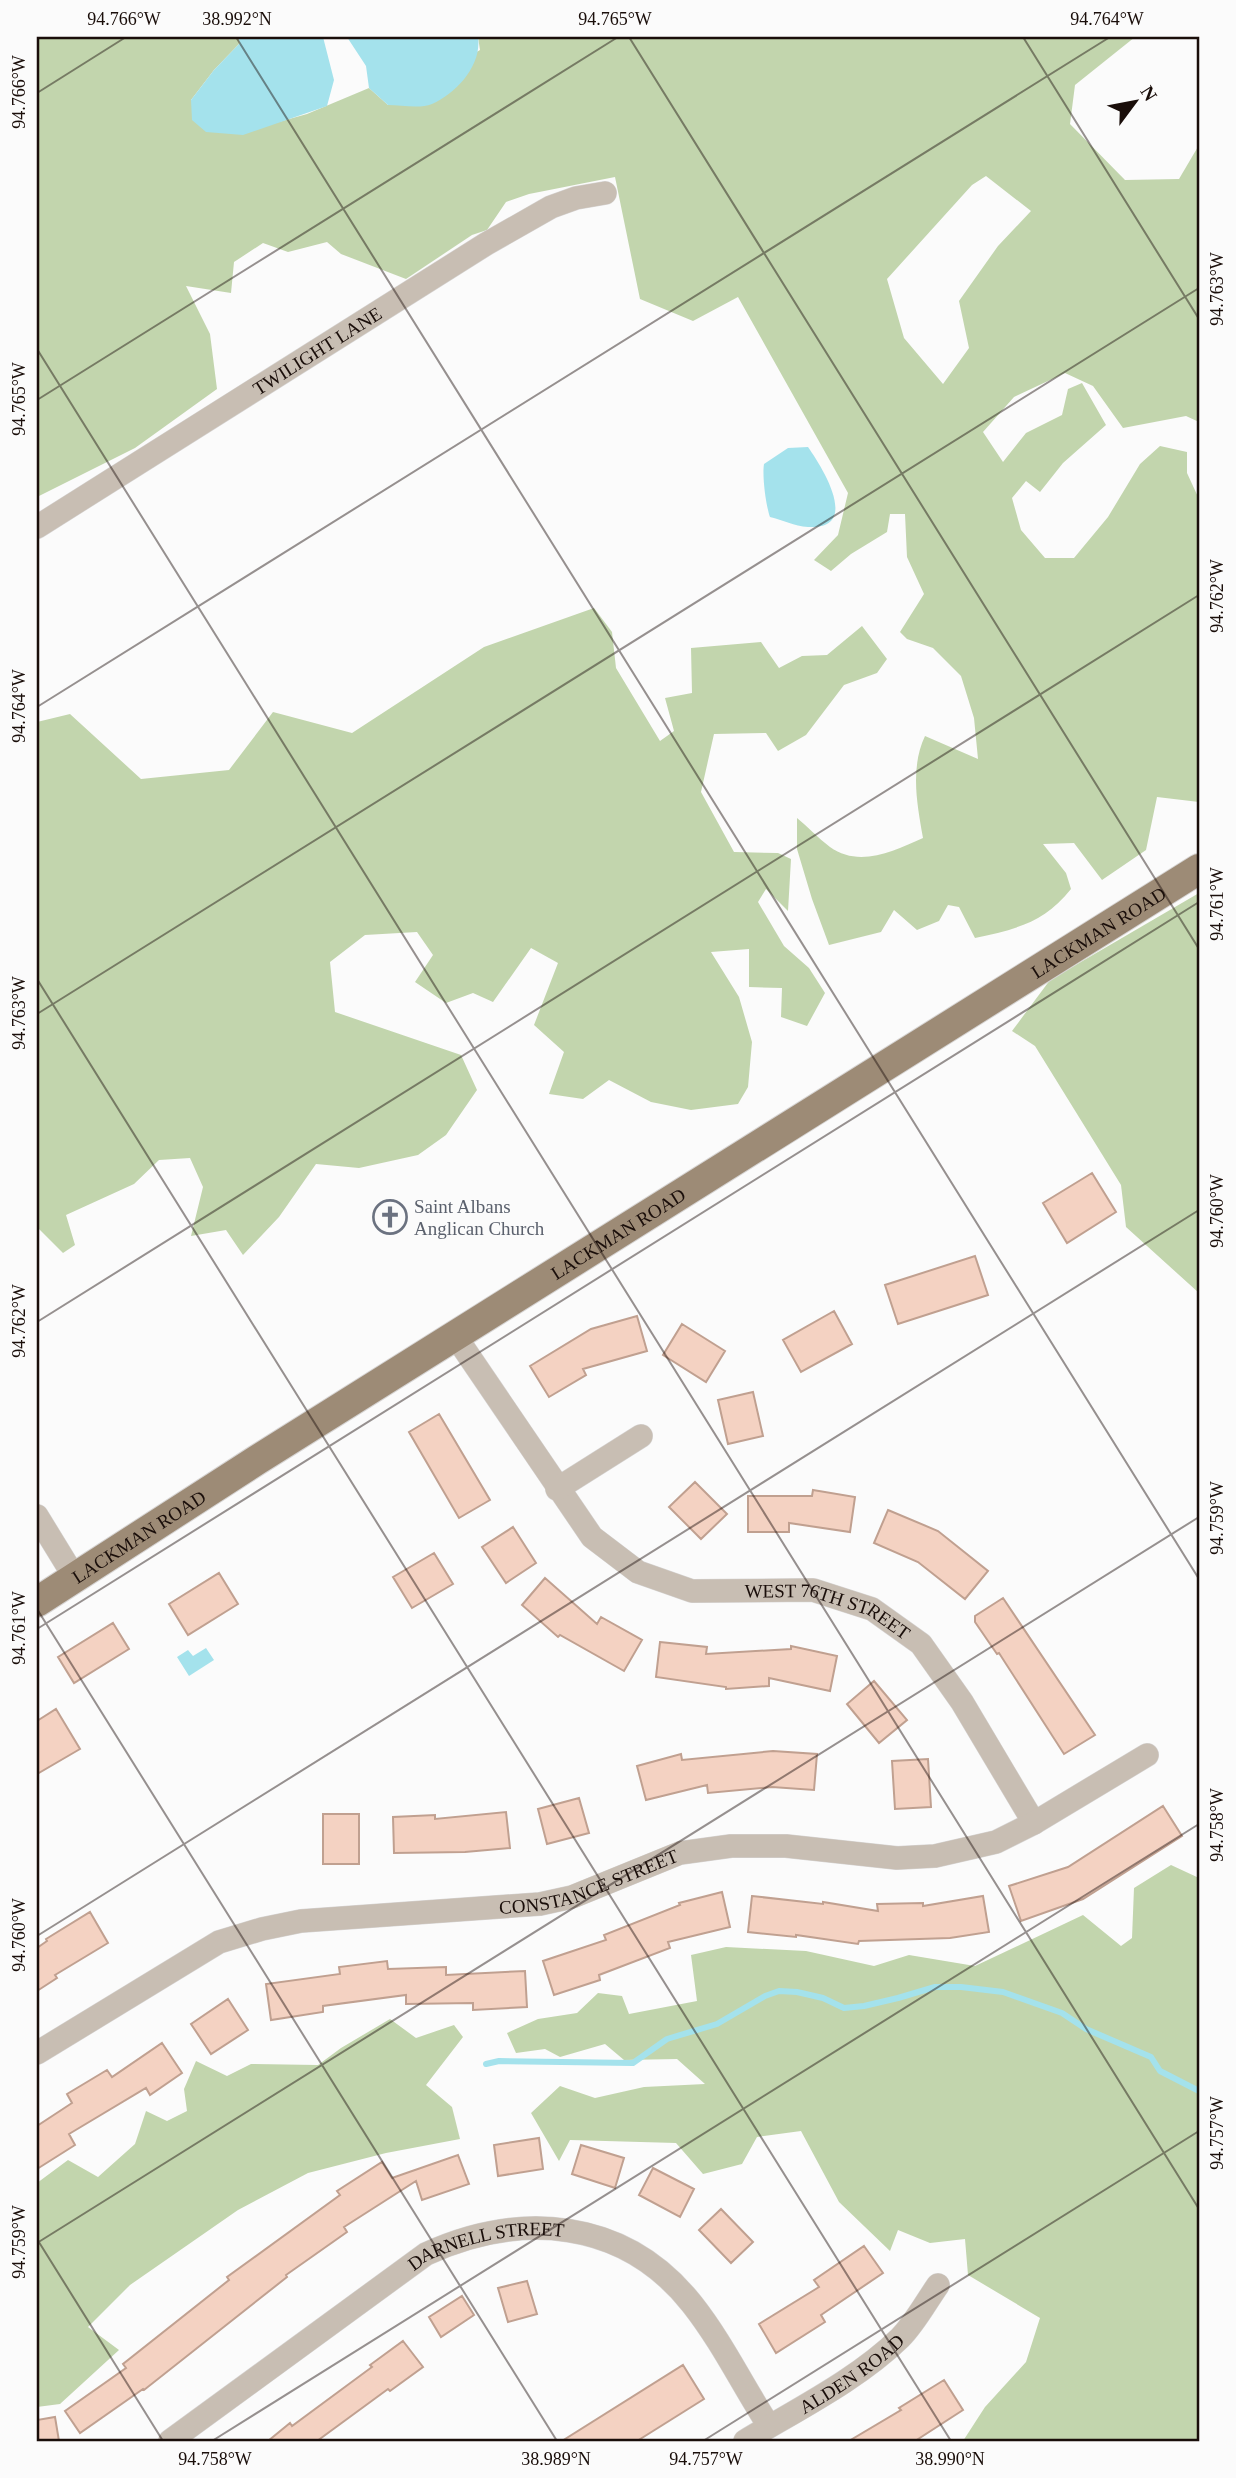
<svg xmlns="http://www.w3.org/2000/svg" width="1236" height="2478" font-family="Georgia,serif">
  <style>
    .green { fill: #c2d5ad; fill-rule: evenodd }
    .water { fill: #a4e2ec }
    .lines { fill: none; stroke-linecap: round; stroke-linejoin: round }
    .stream { stroke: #a4e2ec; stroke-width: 6 }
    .building { fill: #f4d2c2; stroke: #c0a090; stroke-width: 2 }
    .minor-casing { stroke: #d7d5d4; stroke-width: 24 }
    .major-casing { stroke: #d7d5d4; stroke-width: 32 }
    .minor { stroke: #c8beb3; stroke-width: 23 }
    .major { stroke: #9d8b76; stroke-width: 30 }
    .ticks { fill: none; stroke: #1a0e0a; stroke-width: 2; stroke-opacity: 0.45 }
    .labels { text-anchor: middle; stroke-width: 6; stroke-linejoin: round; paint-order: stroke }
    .street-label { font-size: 19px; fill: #1a0e0a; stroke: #fbfbfb }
    .worship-label { font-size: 19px; fill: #5b616d; stroke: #fbfbfb; text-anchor: start }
    .neatline { fill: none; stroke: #1a0e0a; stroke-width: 2.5 }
    .ticks-label { font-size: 18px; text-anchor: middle; fill: #1a0e0a }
  </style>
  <rect width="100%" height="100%" fill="#fbfbfb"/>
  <path class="green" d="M37 37H238L240 43 214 70 191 100 275 123 307 114 369 88 388 105 480 50 478 37H1135L1075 85 1070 124 1125 180 1179 179 1199 145V422L1186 416 1123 428 1093 386 1065 373 1014 397 983 432 1003 462 1026 433 1062 415 1068 389 1082 383 1106 425 1063 463 1040 492 1026 481 1012 498 1021 530 1045 558H1074L1108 517 1140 464 1160 446 1187 452V473L1199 499V802L1157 797 1146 850 1102 880 1074 843 1043 844 1066 873 1071 889C1044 923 1016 929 975 938L959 907 948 905 939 921 917 930 894 910 881 932 829 945 812 899 797 849V818C808 827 818 838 830 847 859 868 894 851 923 838 917 804 910 768 925 736L978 759 974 718 961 676 933 648 907 639 900 632 924 594 907 557 905 514H890L887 532 851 554 831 571 814 560 838 535 848 493 738 297 693 321 640 299 615 177 529 194 506 202 487 230 472 235 406 279 341 254 327 242 288 252 263 243 234 262 231 293 186 286 210 334 217 389 135 448 37 497ZM986 176 1031 211 998 246 959 301 969 348 943 384 904 338 887 279 972 185Z
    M594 608 612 632 616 668 660 741 674 731 665 698 692 693 691 648 761 642 779 668 802 656 827 655 862 626 887 659 877 673 844 685 806 735 778 751 766 733 714 734 701 792 734 852 778 853 791 859 788 911 766 889 758 902 784 946 809 968 825 993 807 1026 781 1017 782 988 749 987V949L711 952 739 997 752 1042 748 1087 738 1104 691 1110 651 1102 609 1080 583 1099 549 1094 564 1052 534 1025 558 963 531 948 493 1002 473 993 446 1003 415 982 433 955 417 932 365 935 330 962 335 1012 461 1055 477 1090 446 1135 418 1155 359 1168 316 1164 279 1217 243 1255 226 1230 191 1236 203 1187 190 1158 159 1160 134 1184 66 1215 75 1245 63 1253 37 1227V722L70 714 141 779 229 770 273 712 352 733 484 647Z
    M1199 893V1293L1126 1227 1121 1185 1035 1046 1012 1031 1050 980Z
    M1171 1865 1199 1878V2441H963L985 2407 1026 2362 1040 2318 968 2275 965 2239 930 2243 898 2230 890 2251 839 2202 801 2131 757 2137 742 2164 703 2174 676 2143 570 2140 559 2161 531 2113 560 2086 595 2098 644 2087 705 2084 677 2059 624 2060 605 2044 560 2057 545 2049 516 2053 507 2033 538 2019 577 2013 598 1993 622 1996 629 2014 697 2001 691 1955 726 1947 806 1951 874 1966 909 1955 975 1966 1083 1915 1121 1946 1132 1938 1134 1888Z
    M390 2019 416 2038 454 2025 463 2037 426 2085 452 2107 460 2139 386 2153 308 2173 238 2210 130 2285 88 2327 119 2350 60 2404 37 2407V2183L68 2160 98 2177 135 2144 146 2111 167 2121 187 2111 184 2089 196 2061 227 2076 251 2064 318 2065 341 2048Z"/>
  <path class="water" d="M238 37H323L334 80 327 106 243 135 206 132 192 120 191 100 214 70 240 43Z
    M347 37H478C482 65 457 93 432 104 420 109 401 105 388 105L369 88 366 66Z
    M808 447C822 467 862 530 808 527 794 526 783 520 770 517 766 506 762 476 764 464L788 448Z
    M206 1648 214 1660 189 1676 177 1657 188 1650 193 1656Z"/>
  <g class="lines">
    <path class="stream" d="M486 2064 499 2061 633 2063 667 2039 717 2024 765 1996 779 1991 797 1992 823 1998 844 2008 864 2006 898 1998 935 1987H961L1003 1992 1062 2013 1086 2029 1151 2057 1160 2071 1199 2091"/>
  </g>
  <path class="building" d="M1092 1173 1116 1212 1067 1243 1043 1203Z
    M975 1256 988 1295 898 1324 885 1285Z
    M834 1311 852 1344 801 1372 783 1340Z
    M637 1316 647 1351 583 1369 586 1375 549 1397 530 1366 591 1329Z
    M682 1324 725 1351 706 1382 663 1355Z
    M753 1392 763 1436 728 1444 718 1400Z
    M439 1414 490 1500 459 1518 409 1432Z
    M695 1482 727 1514 701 1539 669 1507Z
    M813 1490 855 1497 850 1532 789 1523V1532H748V1496H812Z
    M888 1510 938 1531 988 1571 965 1599 918 1562 874 1543Z
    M513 1527 536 1563 506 1583 482 1547Z
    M434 1553 453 1584 412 1608 393 1577Z
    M219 1573 238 1604 188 1635 169 1604Z
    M545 1578 597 1624 601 1617 642 1640 624 1671 560 1635 558 1637 522 1605Z
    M1003 1598 1095 1735 1064 1754 999 1653 997 1654 975 1622V1616Z
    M113 1623 129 1649 74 1683 58 1657Z
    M660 1642 707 1647 706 1654 791 1649V1646L837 1656 830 1691 769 1678V1686L726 1689V1687L656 1677Z
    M874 1681 907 1720 879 1743 847 1704Z
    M56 1709 80 1749 37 1774V1721Z
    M773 1751 817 1754 814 1790 772 1787 708 1793 707 1785 646 1800 637 1766 681 1754 682 1760Z
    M928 1759 931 1807 895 1809 892 1761Z
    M579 1798 589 1833 547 1844 538 1809Z
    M1163 1806 1182 1836 1083 1899 1021 1921 1009 1886 1068 1867Z
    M506 1812 510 1848 465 1852 394 1853 393 1817 435 1815V1819Z
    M323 1814H359V1864H323Z
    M722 1892 730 1927 668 1942 670 1948 599 1975 600 1980 554 1995 543 1961 606 1940 604 1935 680 1905 679 1903Z
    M752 1896 823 1904V1902L878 1911 877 1904 923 1903V1906L983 1896 989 1932 950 1938 859 1941 858 1944 796 1935V1937L748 1932Z
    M90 1912 108 1943 55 1975 57 1978 37 1991V1948L47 1941 46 1939Z
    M387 1961 388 1969 446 1967V1975L525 1971 527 2007 473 2010V2003L406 2004V1995L323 2006V2012L271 2020 266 1984 340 1974 339 1967Z
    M228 1999 248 2030 211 2054 191 2024Z
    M162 2043 182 2073 150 2095 146 2088 69 2134 75 2145 37 2169V2126L72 2103 67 2094 107 2070 112 2077Z
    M539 2138 543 2169 498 2176 494 2145Z
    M581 2145 624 2158 615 2188 572 2174Z
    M458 2155 469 2184 422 2200 416 2181 344 2227 347 2232 286 2275 287 2277 144 2390 143 2389 80 2433 65 2411 126 2368 123 2364 229 2280 227 2277 340 2195 337 2191 382 2162 392 2178Z
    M653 2168 694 2189 680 2217 639 2195Z
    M721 2209 753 2242 731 2263 699 2230Z
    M864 2246 883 2273 821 2315 825 2322 776 2353 759 2324 819 2287 814 2280Z
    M527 2281 537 2314 508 2322 498 2288Z
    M462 2296 474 2315 441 2337 429 2317Z
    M403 2341 423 2367 390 2391 388 2389 317 2441H268L290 2423 292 2426 372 2367 370 2365Z
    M683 2365 704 2399 637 2441H562Z
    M944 2380 963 2410 915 2441H849L901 2410 899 2408Z
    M55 2417 59 2441H37V2420Z"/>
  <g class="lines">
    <g class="minor-casing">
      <g id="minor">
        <path id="s1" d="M37 527 486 244 551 207 576 198 605 193"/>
        <path id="s2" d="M456 1337 592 1537 638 1572 692 1591 813 1590 872 1609 921 1644 962 1702 1034 1823"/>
        <path d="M557 1489 641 1436"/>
        <path d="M37 1516 75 1578"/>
        <path id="s3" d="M37 2053 219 1942 262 1929 301 1921 540 1904 572 1897 680 1853 731 1846H786L897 1858 935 1856 996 1842 1034 1823 1147 1755"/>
        <path id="s4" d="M170 2441 426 2254C520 2211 624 2218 692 2304 722 2342 743 2386 769 2426"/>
        <path id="s5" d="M745 2441C796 2410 857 2380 900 2338 915 2323 926 2302 938 2285"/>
      </g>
    </g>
    <g class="major-casing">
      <g id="major">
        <path id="s6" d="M37 1602 257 1460 1199 869"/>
      </g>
    </g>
    <use href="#minor" class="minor"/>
    <use href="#major" class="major"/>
  </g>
  <path class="ticks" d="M236 37 1199 1579M629 37 1199 949M1023 37 1199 319M37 93 126 37M37 349 1199 2209M37 400 618 37M37 707 1110 37M37 979 951 2441M37 1014 1199 288M37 1322 1199 595M37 1609 557 2441M37 1629 1199 902M37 1936 1199 1210M37 2239 163 2441M37 2243 1199 1517M212 2441 1199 1824M703 2441 1199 2131M1195 2441 1199 2439"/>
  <defs>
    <g id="church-ring" transform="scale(1.75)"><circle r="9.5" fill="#fbfbfb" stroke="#6b7280" stroke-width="1.5"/><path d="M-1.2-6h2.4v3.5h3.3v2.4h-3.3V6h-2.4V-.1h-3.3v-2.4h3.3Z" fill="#6b7280"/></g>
  </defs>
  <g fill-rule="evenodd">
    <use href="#church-ring" x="390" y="1217"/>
  </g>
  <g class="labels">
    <g class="street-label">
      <text dy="7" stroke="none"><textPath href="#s1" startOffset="331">TWILIGHT LANE</textPath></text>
      <text dy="7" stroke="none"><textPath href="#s6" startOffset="1255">LACKMAN ROAD</textPath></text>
      <text dy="7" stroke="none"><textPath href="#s6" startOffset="688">LACKMAN ROAD</textPath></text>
      <text dy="7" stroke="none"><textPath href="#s6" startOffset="121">LACKMAN ROAD</textPath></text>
      <text dy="7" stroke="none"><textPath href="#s2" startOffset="497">WEST 76TH STREET</textPath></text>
      <text dy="7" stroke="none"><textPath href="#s3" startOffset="590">CONSTANCE STREET</textPath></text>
      <text dy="7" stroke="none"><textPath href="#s4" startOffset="378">DARNELL STREET</textPath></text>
      <text dy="7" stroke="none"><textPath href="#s5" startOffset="126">ALDEN ROAD</textPath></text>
    </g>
    <g class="worship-label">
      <text x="414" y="1213">Saint Albans<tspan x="414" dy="22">Anglican Church</tspan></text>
    </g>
  </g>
  <rect width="1236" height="2478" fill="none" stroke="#fbfbfb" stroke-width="77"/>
  <g transform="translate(1135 102) rotate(58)" stroke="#fbfbfb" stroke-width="5" paint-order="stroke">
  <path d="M0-5L12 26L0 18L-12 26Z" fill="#1a0e0a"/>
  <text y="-10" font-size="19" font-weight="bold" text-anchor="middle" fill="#1a0e0a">N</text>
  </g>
  <rect x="38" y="38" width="1160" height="2402" class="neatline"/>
  <g class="ticks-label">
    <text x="124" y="25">94.766°W</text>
    <text x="237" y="25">38.992°N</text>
    <text x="615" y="25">94.765°W</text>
    <text x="1107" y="25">94.764°W</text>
    <text transform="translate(19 92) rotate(-90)" y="6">94.766°W</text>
    <text transform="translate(1217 289) rotate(-90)" y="6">94.763°W</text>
    <text transform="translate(19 399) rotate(-90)" y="6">94.765°W</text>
    <text transform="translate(1217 596) rotate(-90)" y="6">94.762°W</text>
    <text transform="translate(19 706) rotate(-90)" y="6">94.764°W</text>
    <text transform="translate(1217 904) rotate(-90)" y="6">94.761°W</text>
    <text transform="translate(19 1013) rotate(-90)" y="6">94.763°W</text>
    <text transform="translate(1217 1211) rotate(-90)" y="6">94.760°W</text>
    <text transform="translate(19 1321) rotate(-90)" y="6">94.762°W</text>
    <text transform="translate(1217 1518) rotate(-90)" y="6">94.759°W</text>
    <text transform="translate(19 1628) rotate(-90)" y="6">94.761°W</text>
    <text transform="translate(1217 1825) rotate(-90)" y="6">94.758°W</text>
    <text transform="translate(19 1935) rotate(-90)" y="6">94.760°W</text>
    <text transform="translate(1217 2133) rotate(-90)" y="6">94.757°W</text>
    <text transform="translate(19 2242) rotate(-90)" y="6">94.759°W</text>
    <text x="215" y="2465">94.758°W</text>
    <text x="556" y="2465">38.989°N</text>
    <text x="706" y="2465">94.757°W</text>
    <text x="950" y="2465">38.990°N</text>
  </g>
</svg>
